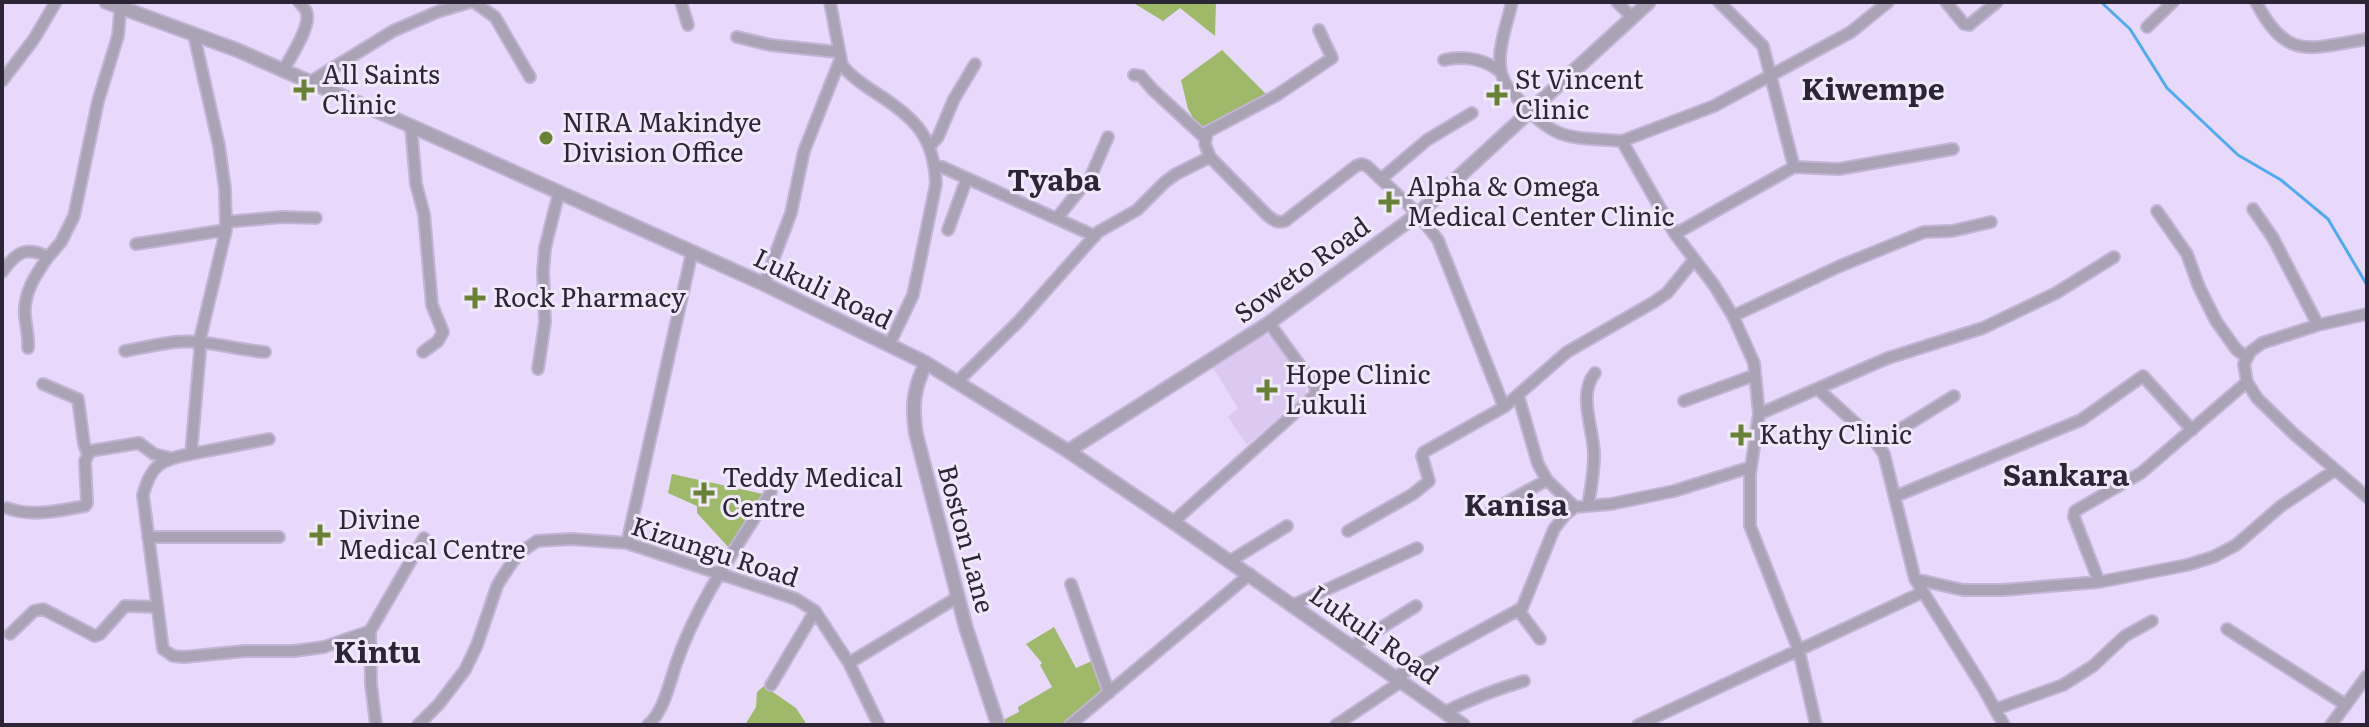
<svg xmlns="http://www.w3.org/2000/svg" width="2369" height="727" font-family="Literata,serif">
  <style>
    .built { fill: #dbc9f1 }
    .green { fill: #9eb969 }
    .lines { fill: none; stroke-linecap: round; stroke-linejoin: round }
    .stream { stroke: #4eabf1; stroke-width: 3 }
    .minor-casing { stroke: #c2b4d4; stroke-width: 14 }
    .tertiary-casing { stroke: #c2b4d4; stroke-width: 16 }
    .minor { stroke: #aaa2b5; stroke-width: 10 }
    .tertiary { stroke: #aaa2b5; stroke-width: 12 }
    .poi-dot { fill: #698134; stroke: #f1e9fb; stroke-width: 3 }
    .labels { text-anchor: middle; stroke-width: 6; stroke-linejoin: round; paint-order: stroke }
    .poi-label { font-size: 26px; fill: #2c2535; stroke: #f1e9fb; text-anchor: start }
    .street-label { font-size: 26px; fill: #2c2535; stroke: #f1e9fb }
    .quarter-label { font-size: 30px; font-weight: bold; fill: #2c2535; stroke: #f1e9fb }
  </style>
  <rect width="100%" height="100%" fill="#e7d8fc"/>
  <path class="built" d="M1262 333 1270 336 1306 386V393L1247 445 1228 417 1238 408 1212 366Z"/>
  <path class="green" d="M1132 2H1216L1215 36 1180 8 1163 21Z
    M1222 50 1268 96 1202 133 1188 109 1181 80Z
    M672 474 763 494 730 549 697 513V506L668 493Z
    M1054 627 1076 668 1092 661 1104 695 1063 725H1005L1003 720 1019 712 1018 707 1052 687 1040 665 1042 663 1026 644Z
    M764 686 796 708 807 725H745L756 707 757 692Z"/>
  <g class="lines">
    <path class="stream" d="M2101 2 2130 29 2167 88 2238 155 2281 180 2328 219 2367 285"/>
    <g class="minor-casing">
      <path id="minor" d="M474 2 495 17 530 77
        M681 2 688 25
        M830 2 842 65C851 77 865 86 876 93 915 118 934 136 936 184L913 295 889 345
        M1512 2C1508 21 1499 43 1500 63 1500 79 1508 88 1519 100 1555 142 1570 137 1622 141L1675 234 1714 285 1733 316 1754 363 1759 414 1750 474V526L1799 651 1816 725
        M1617 2 1632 17
        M1719 2 1763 46 1794 167
        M1946 2 1964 24 1969 25 1997 2
        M2256 2C2287 62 2310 48 2367 39
        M2147 27 2173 2
        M1319 30 1332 58 1277 95 1207 132 1205 144 1210 157 1268 216C1275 221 1277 223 1285 221L1356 166 1362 164 1367 166 1418 214 1438 240 1504 407
        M194 35 219 146 225 189 226 230 199 343 200 352 191 454C161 459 151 465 143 495L163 649 173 656 184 657 245 651H294L324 647 370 631
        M737 37 770 45 838 52
        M1444 60C1463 55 1485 59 1501 72
        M283 71C290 58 310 28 307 14 306 9 302 5 299 2
        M1134 75 1141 76 1152 89 1204 137
        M2 81 34 39 56 2
        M310 82 393 31 437 12 470 2
        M411 126 416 184 424 214 432 305 443 332 438 341 423 352
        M1622 141 1714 106 1851 32 1888 2
        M929 147 938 137 954 99 975 64
        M935 166 942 167 1095 236
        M1381 179 1427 140 1472 113
        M2253 209 2273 238 2318 325
        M2157 211 2187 254 2199 287 2216 321 2236 349 2246 357
        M1057 218 1091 176 1108 137
        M226 222 282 217 316 218
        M948 230 967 178
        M1675 234 1794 167 1839 169 1953 149
        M136 244 226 230
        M2 272C16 253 25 245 48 257L61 242 74 216 98 101 118 36 121 2
        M764 284 791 213 804 151 840 60
        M2367 314 2318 325 2262 343 2250 352 2244 364 2247 382 2257 398 2294 434 2367 497
        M1733 316 1840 266 1909 238 1924 232 1952 231 1991 222
        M28 348C29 337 26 327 25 316 23 293 36 274 48 257
        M125 351C141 348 159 344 175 342 206 339 235 350 265 352
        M538 369 545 322 543 271 545 248 559 192
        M957 382 1018 322 1098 232 1137 210 1165 182 1176 174 1210 157
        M43 384 78 399 84 444 88 455
        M1819 390 1874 440 1884 454 1915 579 1982 686 2004 725
        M1518 395 1538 464 1547 480 1575 507
        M1684 401 1755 375
        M1759 414 1888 358 1983 328 2056 293 2114 257
        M1878 443 1954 396
        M191 454 269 439
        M1896 496 2081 420 2143 376 2192 430
        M1588 506C1591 489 1594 472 1594 455 1594 429 1577 395 1595 373
        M7 508C31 517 60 511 85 506L87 503 85 461 90 451 139 443 154 454 170 458
        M1491 511 1547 480
        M1173 522 1316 394 1315 386 1269 323
        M1348 531 1413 494 1429 481 1422 456 1424 452 1504 407 1567 352 1654 302 1667 293 1693 261
        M148 537H279
        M627 543 692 252
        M1230 561 1287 526
        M1915 579 1963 590H2003L2099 582 2187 565 2213 557 2236 545 2281 506 2335 470
        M2099 582 2074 517 2075 511 2141 473 2247 382
        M1071 584 1109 693
        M1293 605 1417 548
        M1519 611 1540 639
        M2227 629 2346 705
        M10 634 34 611 43 609 95 636 100 634 125 606 157 607
        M1352 646 1416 606
        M849 663 879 725
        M1395 677 1522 608 1554 529 1566 514 1575 507 1611 504 1674 491 1751 467
        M771 685 815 611
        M1996 709 2063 685 2093 666 2125 636 2152 621
        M1445 712C1471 699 1497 689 1524 681
        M376 725 371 684 370 631 424 538
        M418 725 439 704 465 670 477 645 497 586 503 576 518 554 537 541 571 539 627 543 796 599 815 611 849 663 958 597
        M648 725C664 711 669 684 676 664 697 602 737 547 771 492
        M1070 725 1250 574
        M1336 725 1402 681
        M1638 725 1923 592
        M2331 725 2367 676"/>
    </g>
    <g class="tertiary-casing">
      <path id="tertiary" d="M106 2 237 50 411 126 764 284 926 363 1068 451 1173 522 1463 725
        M926 363C913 390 912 405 916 434L966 628 998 725
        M1068 451 1269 323 1418 214 1649 2"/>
    </g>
    <use href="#minor" class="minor"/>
    <use href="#tertiary" class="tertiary"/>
  </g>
  <g class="poi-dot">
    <path d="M300 78h8v8h8v8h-8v8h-8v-8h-8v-8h8z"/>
    <path d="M1493 83h8v8h8v8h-8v8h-8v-8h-8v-8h8z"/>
    <circle cx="546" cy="138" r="8"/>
    <path d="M1385 190h8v8h8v8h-8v8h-8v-8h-8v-8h8z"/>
    <path d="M471 286h8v8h8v8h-8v8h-8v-8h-8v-8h8z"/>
    <path d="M1263 378h8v8h8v8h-8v8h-8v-8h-8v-8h8z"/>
    <path d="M1737 423h8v8h8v8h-8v8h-8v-8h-8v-8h8z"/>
    <path d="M700 481h8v8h8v8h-8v8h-8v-8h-8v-8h8z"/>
    <path d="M316 523h8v8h8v8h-8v8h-8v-8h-8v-8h8z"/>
  </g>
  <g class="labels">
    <g class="poi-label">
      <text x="322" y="84">All Saints<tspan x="322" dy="30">Clinic</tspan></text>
      <text x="1515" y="89">St Vincent<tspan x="1515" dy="30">Clinic</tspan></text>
      <text x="562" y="132">NIRA Makindye<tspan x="562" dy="30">Division Office</tspan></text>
      <text x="1407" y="196">Alpha &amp; Omega<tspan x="1407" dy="30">Medical Center Clinic</tspan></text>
      <text x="493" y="307">Rock Pharmacy</text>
      <text x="1285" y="384">Hope Clinic<tspan x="1285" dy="30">Lukuli</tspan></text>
      <text x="1759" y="444">Kathy Clinic</text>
      <text x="722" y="487">Teddy Medical<tspan x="722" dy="30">Centre</tspan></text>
      <text x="338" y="529">Divine<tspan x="338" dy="30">Medical Centre</tspan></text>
    </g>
    <g class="street-label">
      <text transform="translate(1302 270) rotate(-36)" y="9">Soweto Road</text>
      <text transform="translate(823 289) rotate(26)" y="9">Lukuli Road</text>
      <text transform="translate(966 539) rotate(75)" y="9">Boston Lane</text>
      <text transform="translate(715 552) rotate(18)" y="9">Kizungu Road</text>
      <text transform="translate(1374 635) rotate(35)" y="9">Lukuli Road</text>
    </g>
    <g class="quarter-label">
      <text x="1873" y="100">Kiwempe</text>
      <text x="1054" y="191">Tyaba</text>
      <text x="2066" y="486">Sankara</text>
      <text x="1516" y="516">Kanisa</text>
      <text x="377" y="663">Kintu</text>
    </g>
  </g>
  <rect width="2369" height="727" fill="none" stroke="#2c2535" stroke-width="8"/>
</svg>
